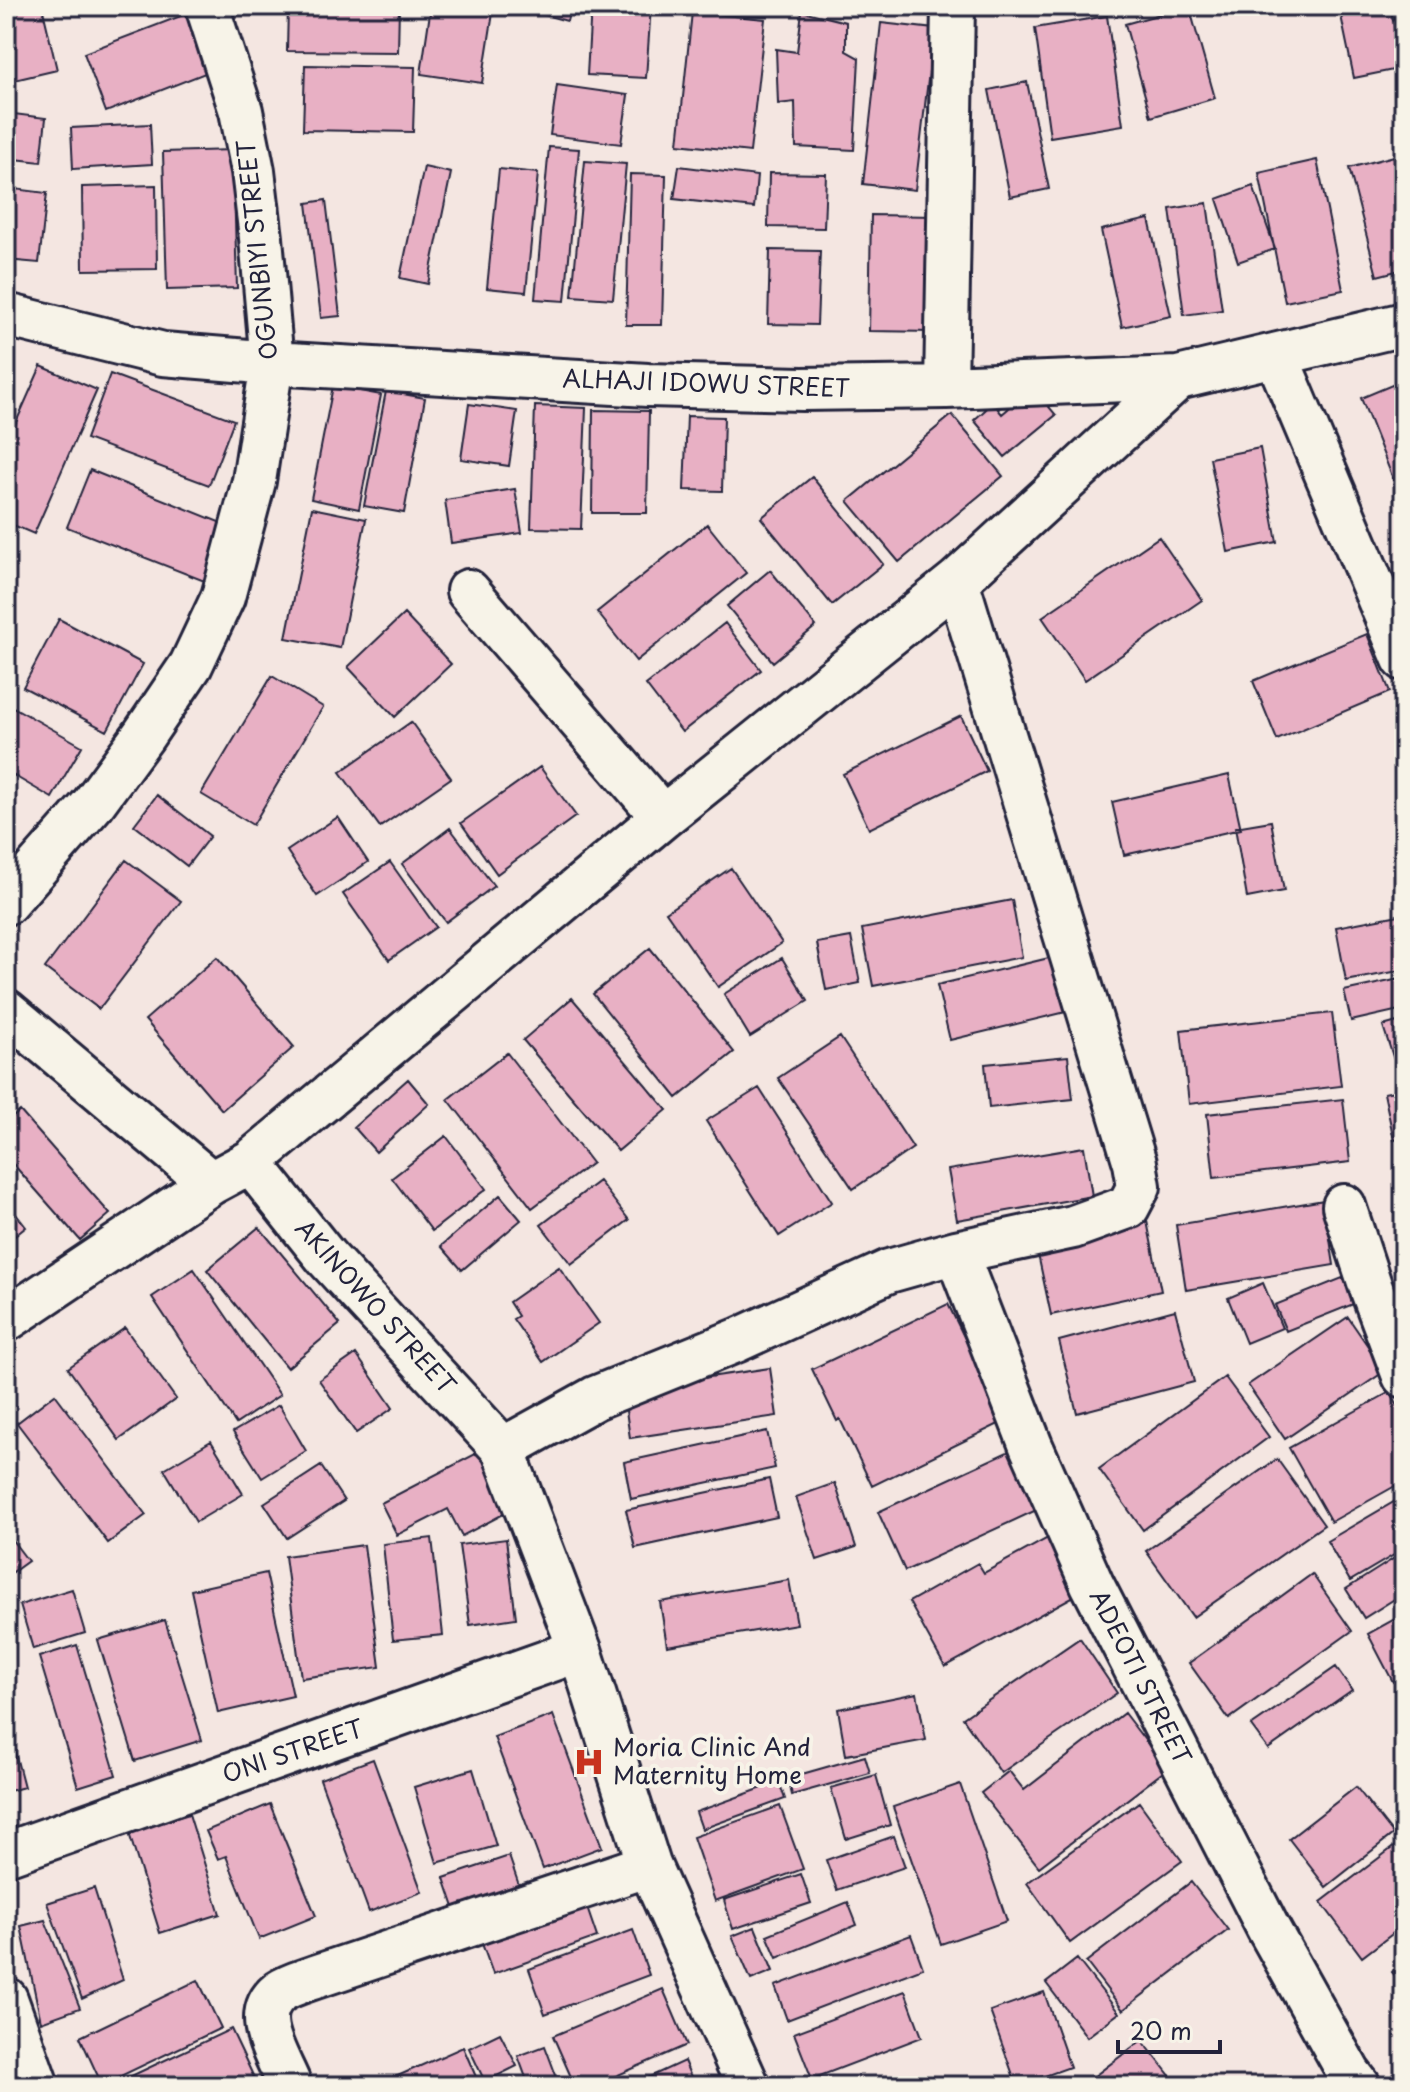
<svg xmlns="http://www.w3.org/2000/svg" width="1410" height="2092" font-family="'Playpen Sans',sans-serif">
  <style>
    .building { fill: #e8b0c4; stroke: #22223b; stroke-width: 2 }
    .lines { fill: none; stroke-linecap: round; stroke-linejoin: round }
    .minor-casing { stroke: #22223b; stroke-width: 48 }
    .minor { stroke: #f7f3e8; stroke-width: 42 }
    .labels { text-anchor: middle; stroke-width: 8; stroke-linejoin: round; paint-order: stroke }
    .street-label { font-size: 24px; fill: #22223b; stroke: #f7f3e8 }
    .poi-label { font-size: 24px; fill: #22223b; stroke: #f7f3e8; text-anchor: start }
  </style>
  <rect width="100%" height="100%" fill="#f4e6e1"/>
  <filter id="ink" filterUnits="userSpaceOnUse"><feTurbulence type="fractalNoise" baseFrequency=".0125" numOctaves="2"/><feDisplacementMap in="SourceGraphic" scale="16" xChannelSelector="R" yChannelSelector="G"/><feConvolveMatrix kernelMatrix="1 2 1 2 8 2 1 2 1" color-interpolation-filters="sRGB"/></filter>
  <g filter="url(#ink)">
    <path class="building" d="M6 6H42L57 70 6 82Z
      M288 6H399L398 52 287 51Z
      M431 6 493 13 482 83 421 74Z
      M512 6H571L567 21Z
      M591 6H651L646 78 587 75Z
      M1189 6 1215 98 1151 117 1125 24Z
      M1339 6H1390L1403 68 1354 78Z
      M802 11 846 22V51L859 58 854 150 796 147 795 102 778 104 776 49 797 52Z
      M191 12 213 70 106 112 84 53Z
      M692 12 765 19 750 152 678 144Z
      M1107 16 1123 125 1050 137 1035 28Z
      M881 23 934 29 915 190 863 184Z
      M305 65 415 67 413 132 303 130Z
      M1027 82 1049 189 1010 197 989 90Z
      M557 85 628 95 621 144 550 135Z
      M6 113 46 118 41 162 6 158Z
      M150 124 152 164 73 169 71 128Z
      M549 147 579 149 565 301 535 299Z
      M233 150 237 288 167 290 163 152Z
      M1404 150V171L1398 152Z
      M1394 156 1404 196V269L1377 276 1349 168Z
      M1317 160 1343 290 1285 302 1259 173Z
      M585 161 626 164 613 299 572 296Z
      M679 166 757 176 754 208 674 199Z
      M424 167 451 173 428 284 400 278Z
      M499 169 538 173 526 292 487 288Z
      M769 173 826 174 824 228 768 227Z
      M630 174 666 175 662 325H626Z
      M156 185 157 269 83 270 82 187Z
      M1253 186 1275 249 1238 262 1217 199Z
      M6 188 47 193 39 263 6 260Z
      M326 200 340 316 321 318 307 203Z
      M1207 203 1222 310 1184 315 1170 209Z
      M871 215 937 216 935 332 869 331Z
      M1149 219 1171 316 1122 327 1101 230Z
      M770 250 820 251 817 325 768 324Z
      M41 366 97 390 34 534 6 522V445Z
      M110 374 234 420 209 485 86 439Z
      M1404 380V482L1396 486 1361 398Z
      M333 386 381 395 359 509 311 499Z
      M1033 388 1056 415 1005 457 974 420 993 403 1002 414Z
      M386 391 425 398 404 513 364 506Z
      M469 404 517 411 509 466 461 459Z
      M535 406 586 408 581 529 531 528Z
      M593 410 649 411 647 513H592Z
      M952 415 1003 476 899 562 848 501Z
      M687 416 724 417 722 491 684 490Z
      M1260 448 1277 542 1228 552 1210 458Z
      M90 470 234 528 212 584 67 527Z
      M812 477 883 564 832 605 761 518Z
      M515 489 522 533 451 543 445 500Z
      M312 508 366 519 340 648 286 638Z
      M707 524 746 573 636 661 597 612Z
      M1159 537 1202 600 1085 680 1042 617Z
      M770 570 816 626 773 662 727 606Z
      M404 614 451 664 395 717 348 667Z
      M59 619 143 664 107 731 23 687Z
      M725 623 761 670 682 732 646 685Z
      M1367 634 1390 692 1277 740 1253 681Z
      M272 676 323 707 253 825 201 794Z
      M6 703 82 746 52 798 6 771Z
      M961 716 987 771 869 829 843 774Z
      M411 722 451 778 380 827 340 772Z
      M540 767 576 816 497 874 461 823Z
      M1229 775 1241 829 1124 855 1112 802Z
      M157 795 210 836 187 866 134 825Z
      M338 817 368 862 317 896 287 851Z
      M1271 821 1284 891 1247 898 1235 827Z
      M450 828 494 886 446 922 402 864Z
      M126 860 181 901 99 1009 45 968Z
      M390 862 436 927 389 960 343 894Z
      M731 868 782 943 718 987 666 912Z
      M1012 900 1022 957 873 986 862 929Z
      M1404 914V970L1346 981 1336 927Z
      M851 937 860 983 826 990 817 943Z
      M650 948 734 1052 677 1098 593 994Z
      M217 957 294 1047 222 1110 145 1020Z
      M1053 957 1066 1012 950 1040 937 985Z
      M782 958 808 1001 750 1037 724 994Z
      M1404 978V1009L1351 1021 1344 991Z
      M572 998 667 1110 618 1151 523 1040Z
      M1332 1013 1341 1086 1189 1104 1181 1030Z
      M1404 1020V1067L1397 1069 1383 1026Z
      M840 1037 913 1148 853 1189 778 1078Z
      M507 1053 592 1163 532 1208 448 1099Z
      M1068 1056 1073 1099 989 1108 985 1064Z
      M408 1079 429 1104 376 1152 354 1127Z
      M759 1088 832 1202 779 1236 706 1121Z
      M1404 1089V1138L1394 1140 1384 1093Z
      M1343 1099 1350 1162 1214 1178 1207 1114Z
      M20 1111 110 1214 80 1240 6 1156V1123Z
      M446 1136 486 1189 432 1231 392 1178Z
      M1084 1147 1092 1196 957 1220 948 1170Z
      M599 1181 629 1220 571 1264 541 1225Z
      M500 1195 521 1220 462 1270 441 1246Z
      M1324 1200 1334 1265 1186 1290 1176 1225Z
      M6 1201 26 1227 6 1243Z
      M1147 1221 1161 1291 1051 1315 1036 1245Z
      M259 1227 340 1324 287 1368 207 1270Z
      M559 1267 599 1323 543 1362 513 1319 518 1316 509 1302Z
      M194 1269 280 1395 236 1424 152 1297Z
      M1355 1273 1366 1299 1286 1331 1275 1305Z
      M1263 1283 1282 1328 1246 1343 1228 1298Z
      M948 1304 1005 1421 872 1486 840 1419 837 1421 812 1369Z
      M1175 1310 1194 1382 1077 1413 1059 1341Z
      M1348 1317 1385 1371 1285 1439 1248 1385Z
      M125 1328 176 1399 119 1440 68 1368Z
      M356 1354 393 1408 356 1433 319 1380Z
      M770 1368 777 1416 630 1438 623 1390Z
      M1225 1377 1269 1437 1143 1530 1099 1469Z
      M1390 1392 1404 1417V1481L1331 1522 1289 1448Z
      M55 1394 146 1515 108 1543 17 1423Z
      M279 1405 306 1451 262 1478 233 1432Z
      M767 1431 775 1468 631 1499 624 1462Z
      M211 1441 243 1494 196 1522 164 1469Z
      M1016 1448 1043 1507 905 1571 878 1512Z
      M485 1449 515 1508 462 1536 448 1509 397 1535 381 1503Z
      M1277 1459 1324 1525 1193 1617 1146 1551Z
      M321 1466 344 1501 287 1538 264 1503Z
      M769 1479 777 1517 635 1548 626 1510Z
      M835 1483 856 1547 817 1560 796 1497Z
      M1404 1496V1549L1350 1581 1327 1541Z
      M6 1532 28 1561 6 1577Z
      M1055 1534 1085 1590 945 1667 909 1602 978 1563 984 1573Z
      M432 1538 443 1635 393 1640 383 1544Z
      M506 1539 516 1618 470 1625 459 1545Z
      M364 1545 380 1667 301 1678 285 1556Z
      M1404 1552V1593L1364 1618 1346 1589Z
      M266 1573 293 1696 218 1713 191 1590Z
      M1312 1574 1352 1631 1229 1719 1189 1663Z
      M789 1580 797 1624 667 1646 660 1602Z
      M72 1589 85 1633 33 1649 20 1605Z
      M1395 1619 1404 1637V1677L1393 1682 1368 1634Z
      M165 1620 202 1740 135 1761 98 1640Z
      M1080 1638 1117 1693 1001 1773 963 1718Z
      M77 1645 116 1775 78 1787 39 1657Z
      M1336 1667 1352 1690 1268 1749 1251 1726Z
      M917 1693 926 1740 846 1755 838 1709Z
      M1124 1713 1167 1769 1039 1867 981 1793 1009 1771 1024 1790Z
      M553 1715 602 1847 543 1869 494 1737Z
      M6 1718 24 1787 6 1792Z
      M865 1756 870 1773 792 1795 788 1778Z
      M373 1759 422 1892 369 1912 320 1779Z
      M473 1769 496 1846 437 1863 414 1787Z
      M876 1775 890 1825 846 1839 831 1788Z
      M779 1782 785 1799 702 1829 696 1812Z
      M960 1784 1007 1921 941 1944 893 1807Z
      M1356 1787 1393 1834 1326 1887 1289 1839Z
      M1139 1802 1182 1861 1070 1943 1027 1883Z
      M270 1804 316 1916 259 1939 226 1856 218 1859 206 1831Z
      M780 1806 803 1869 715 1901 693 1837Z
      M189 1814 220 1914 160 1933 129 1833Z
      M894 1836 905 1867 837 1890 826 1860Z
      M1404 1839V1925L1362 1957 1321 1902Z
      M509 1856 522 1894 457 1916 444 1878Z
      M801 1874 811 1903 733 1929 724 1900Z
      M1191 1882 1228 1930 1123 2010 1086 1962Z
      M94 1888 123 1980 82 1999 47 1903Z
      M584 1899 597 1937 493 1974 480 1938Z
      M848 1902 857 1925 777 1958 767 1935Z
      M45 1920 80 2008 41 2022 21 1926Z
      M755 1927 773 1971 751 1980 732 1936Z
      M633 1930 649 1975 545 2014 529 1969Z
      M911 1935 923 1968 787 2020 775 1986Z
      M1077 1959 1119 2013 1087 2037 1046 1983Z
      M1404 1961V1986L1392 1972Z
      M198 1980 221 2028 102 2085 80 2037Z
      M663 1989 687 2045 593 2086H575L553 2036Z
      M905 1991 922 2037 812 2079 794 2033Z
      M1044 1992 1070 2067 1017 2086 990 2011Z
      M231 2029 258 2086H110Z
      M500 2033 517 2066 485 2082 469 2048Z
      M1142 2040 1178 2086H1092L1088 2081Z
      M545 2046 560 2086H529L518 2056Z
      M463 2047 480 2086H375Z
      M684 2061 695 2086H630Z
      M983 2078 987 2086H968Z"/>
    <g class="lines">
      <g class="minor-casing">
        <path id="minor" d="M6 315 163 354 272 363 648 385 802 389 946 387 1178 378 1404 324
          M1276 355 1404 659
          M946 387 953 6
          M468 591 663 817
          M6 903 93 804 143 736 191 665 223 597 254 481 272 363 261 238 253 171 241 111 207 6
          M6 1011 211 1183
          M250 1162 326 1257 503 1449 580 1650 649 1865 748 2086
          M1344 1206 1371 1288 1404 1376
          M956 1252 1031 1446 1092 1584 1268 1928 1349 2073 1359 2086
          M6 1320 211 1183 250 1162 663 817 957 581 1178 378
          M503 1449 595 1398 738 1340 889 1271 956 1252 1073 1227 1128 1207 1139 1186 1135 1163 957 581
          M6 1854 580 1650
          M6 1999 37 2086
          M290 2086C279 2058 249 2016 279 1992 289 1985 304 1981 315 1977L649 1865"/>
      </g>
      <use href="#minor" class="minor"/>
    </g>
  </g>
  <defs>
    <g id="hospital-bare" transform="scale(2.4)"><path d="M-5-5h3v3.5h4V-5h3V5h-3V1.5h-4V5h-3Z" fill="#c8321e" stroke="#f7f3e8" stroke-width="2.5" paint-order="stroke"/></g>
  </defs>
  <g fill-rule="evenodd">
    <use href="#hospital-bare" x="589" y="1762"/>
  </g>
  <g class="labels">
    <g class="street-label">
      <text transform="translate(258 250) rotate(-96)" y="8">OGUNBIYI STREET</text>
      <text transform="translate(706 384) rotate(2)" y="8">ALHAJI IDOWU STREET</text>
      <text transform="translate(375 1307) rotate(48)" y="8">AKINOWO STREET</text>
      <text transform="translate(1140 1677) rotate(63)" y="8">ADEOTI STREET</text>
      <text transform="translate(293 1752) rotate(-19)" y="8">ONI STREET</text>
    </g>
    <g class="poi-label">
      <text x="613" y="1756">Moria Clinic And<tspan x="613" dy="28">Maternity Home</tspan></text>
    </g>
  </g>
  <rect width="1410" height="2092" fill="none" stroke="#f7f3e8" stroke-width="32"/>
  <rect x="16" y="16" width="1378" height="2060" fill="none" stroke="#22223b" stroke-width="3" filter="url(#ink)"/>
  <path d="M1118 2040v12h102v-12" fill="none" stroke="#22223b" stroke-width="4"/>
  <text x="1130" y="2040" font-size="24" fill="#22223b" stroke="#f7f3e8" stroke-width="6" paint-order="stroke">20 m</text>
</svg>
